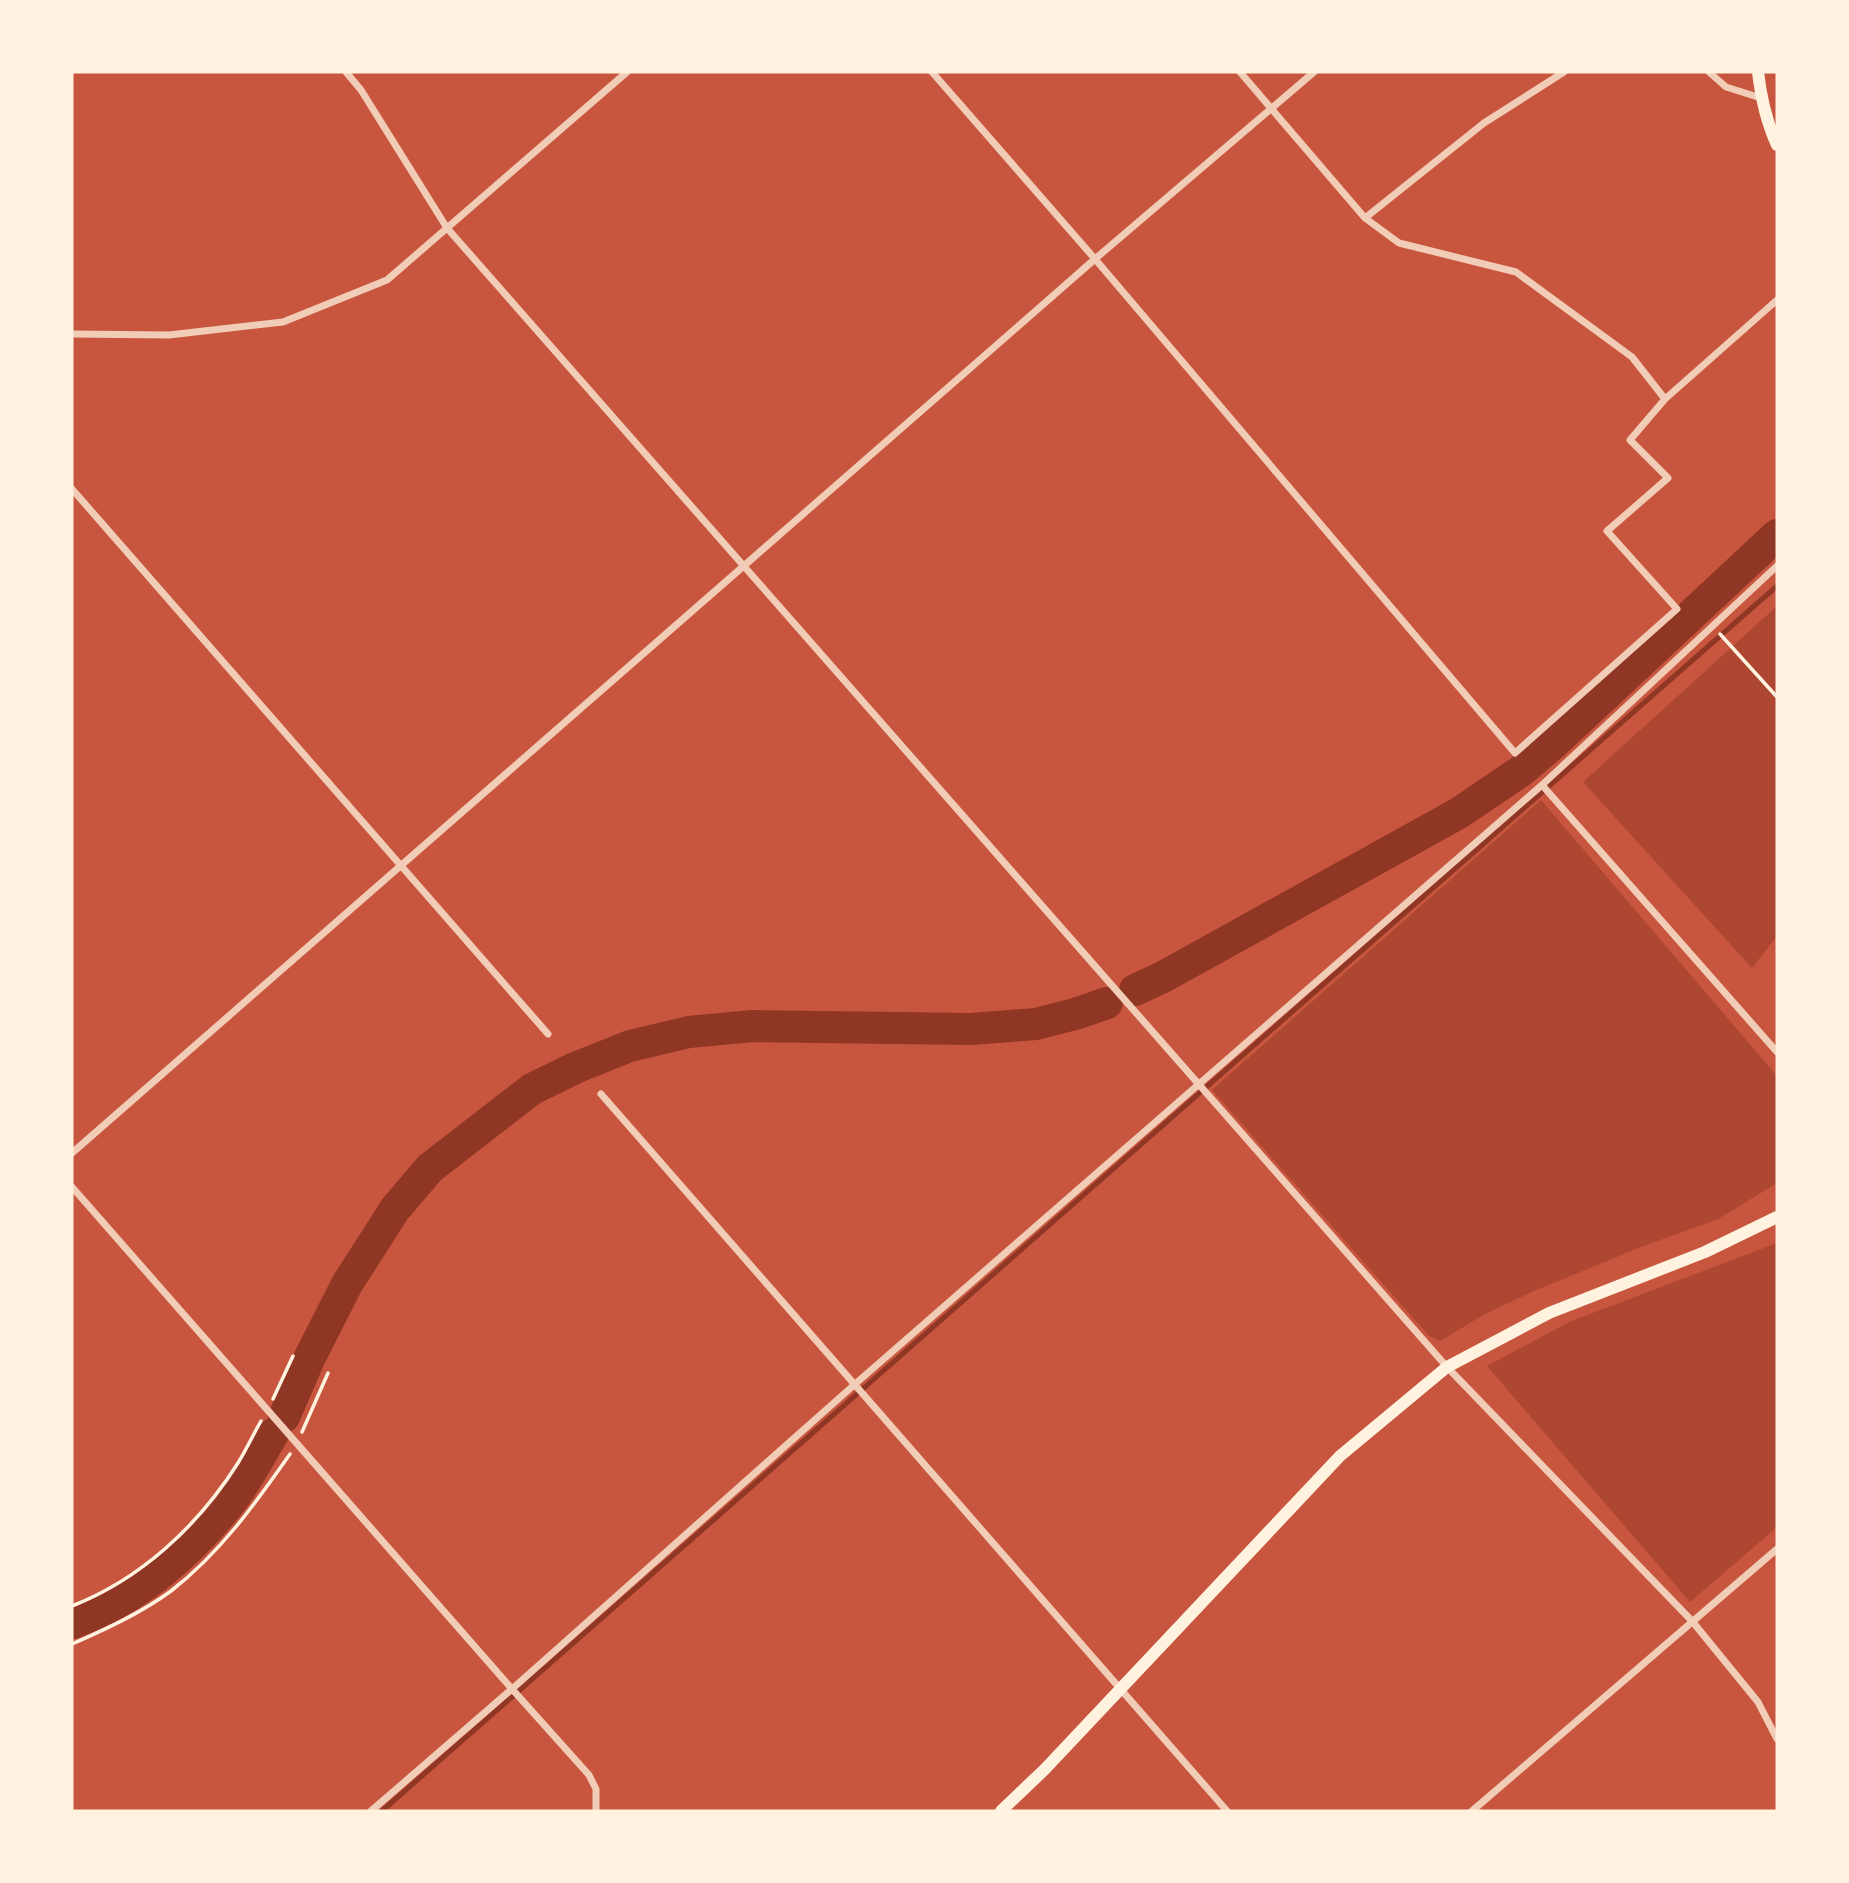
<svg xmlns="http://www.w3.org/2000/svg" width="1849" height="1883" font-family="'Open Sans',sans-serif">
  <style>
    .green { fill: #ae4732 }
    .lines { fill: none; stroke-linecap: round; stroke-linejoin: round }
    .stream { stroke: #8f3625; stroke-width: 5 }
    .river { stroke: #8f3625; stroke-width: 32 }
    .path { stroke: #fff3e0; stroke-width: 3.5 }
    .minor { stroke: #f1ccb7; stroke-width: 7 }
    .primary { stroke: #fff3e0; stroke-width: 12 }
  </style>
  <rect width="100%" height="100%" fill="#c8553d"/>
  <path class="green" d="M1777 606V936L1752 968 1583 782Z
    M1541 800 1777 1076V1183L1718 1219 1641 1247 1534 1291 1485 1314 1440 1341 1429 1336 1212 1090Z
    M1777 1243V1527L1690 1602 1487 1366 1569 1322Z"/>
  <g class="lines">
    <path class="stream" d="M382 1811 1777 586"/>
    <path class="river" d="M1135 990 1163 977 1459 813 1521 771 1554 743 1777 535
      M284 1417 310 1357 347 1284 395 1209 430 1168 532 1089 575 1068 630 1046 689 1032 752 1026 971 1029 1036 1024 1075 1014 1107 1003
      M72 1623C136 1601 192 1552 233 1499 248 1479 260 1455 273 1434"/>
    <path class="path" d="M1720 634 1777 697
      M273 1399 293 1356
      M302 1432 328 1373
      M72 1606C141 1579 198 1526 238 1463 246 1450 253 1435 261 1421
      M72 1644C106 1629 141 1613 171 1591 220 1553 255 1504 290 1454"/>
    <path class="minor" d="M346 72 361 90 447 228 1447 1367 1692 1621 1758 1702 1777 1739
      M932 72 1095 259 1515 753 1677 609 1607 531 1668 478 1630 440 1665 399
      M1240 72 1365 218 1399 243 1516 272 1632 357 1665 399 1777 300
      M1709 72 1726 87 1761 98
      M1365 218 1484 123 1564 72
      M72 334 169 335 283 322 387 280 627 72
      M72 489 548 1034
      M1542 785 1777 1052
      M601 1094 1227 1811
      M72 1153 1095 259 1314 72
      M72 1187 512 1689 854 1385 1542 785 1777 566
      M371 1811 512 1689 589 1775 596 1789V1811
      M1472 1811 1777 1549"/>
    <path class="primary" d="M1758 72C1761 98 1766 121 1777 145
      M1001 1811 1045 1769 1340 1456 1447 1367 1549 1313 1705 1252 1777 1217"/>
  </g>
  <rect width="1849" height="1883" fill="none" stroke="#fff3e0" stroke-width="147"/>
</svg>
